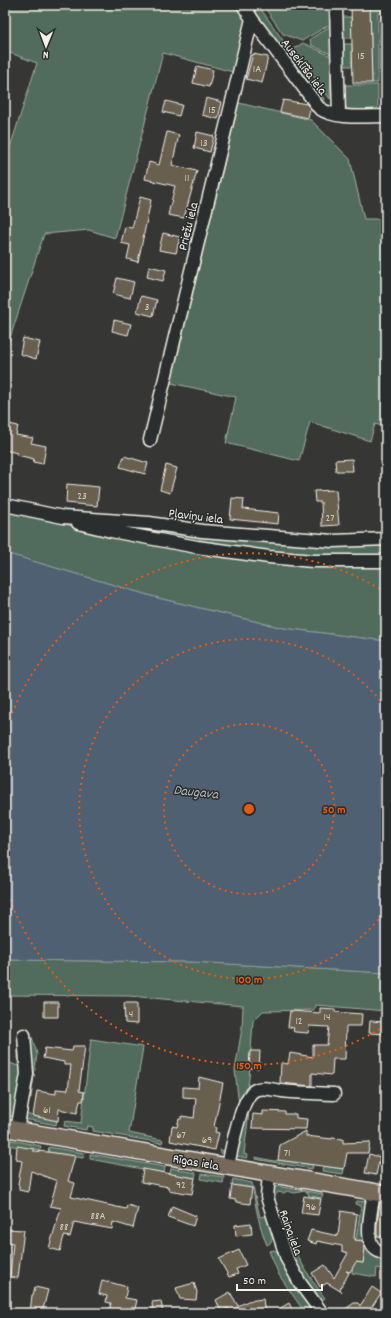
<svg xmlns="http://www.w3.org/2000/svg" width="391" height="1318" font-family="Dekko,sans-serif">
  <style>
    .green { fill: #516c5c; stroke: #a2aea2 }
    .water { fill: #506172; stroke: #929ba1 }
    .building { fill: #675f4f; stroke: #f4f1e8 }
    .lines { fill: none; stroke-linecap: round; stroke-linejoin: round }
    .minor-casing { stroke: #f4f1e8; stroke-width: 15 }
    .major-casing { stroke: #f4f1e8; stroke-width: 19 }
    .minor { stroke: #2a2d2e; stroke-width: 12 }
    .major { stroke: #746a5a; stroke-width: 16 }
    .ring { fill: none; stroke: #e8590c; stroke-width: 2; stroke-dasharray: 2 4 }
    .labels { text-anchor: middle; stroke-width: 3; stroke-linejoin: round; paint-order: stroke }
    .number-label { font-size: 11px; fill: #d1ccc2 }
    .street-label { font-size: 13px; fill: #f4f1e8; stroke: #2a2d2e }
    .water-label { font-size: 14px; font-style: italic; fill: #b2b7b9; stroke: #2a2d2e }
    .centre { fill: #e8590c; stroke: #2a2d2e; stroke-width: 2 }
    .ring-label { font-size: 12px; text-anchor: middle; font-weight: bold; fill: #e8590c; stroke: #2a2d2e; stroke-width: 3; stroke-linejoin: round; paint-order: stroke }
  </style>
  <rect width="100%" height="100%" fill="#363735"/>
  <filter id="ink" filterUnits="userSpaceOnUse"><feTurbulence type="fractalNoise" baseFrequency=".025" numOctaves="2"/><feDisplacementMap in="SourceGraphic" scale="8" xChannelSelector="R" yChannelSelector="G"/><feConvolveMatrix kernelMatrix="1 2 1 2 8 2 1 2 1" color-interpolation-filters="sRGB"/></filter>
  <g filter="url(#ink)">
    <path class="green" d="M6 5H80L79 7 84 8 85 5H239L246 17 233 72 163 53 115 238 89 230 44 234 5 353V163L37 63 5 51Z
      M250 5H258L289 49 284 53Z
      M263 5H332V23L302 41 283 34Z
      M370 5H378V83H372Z
      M381 5H386V50L380 45Z
      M343 17H351L352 38H344Z
      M332 25 333 55 311 45 310 39Z
      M303 43 333 57 331 66 330 99 293 49Z
      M344 44H352V66H344Z
      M380 48 386 53V65L380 71Z
      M290 51 321 94 327 105 324 107 285 55Z
      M344 85H378V108L376 110 347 109 345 104Z
      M239 103 311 120 350 159 364 219H386V427L375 424 370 441 310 422 299 461 226 443 236 397 171 383Z
      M5 509 97 532 201 551 386 563V641L283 628 158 598 5 553Z
      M104 523 386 543V558L306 557 144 534Z
      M5 960 193 962 386 973V1011L315 1005 314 1010 263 1011 253 1021 249 1079 246 1094 226 1150 224 1154 220 1153V1150L225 1151 229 1129 239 1106 235 1070 242 1028 243 1006 129 996 5 995Z
      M32 1037 37 1054 31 1098 28 1097 29 1039Z
      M18 1038 21 1039 24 1063 14 1117 5 1115V1061L18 1066Z
      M91 1039 143 1047 129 1133 163 1140 162 1143 93 1131V1127L87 1126 86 1130 64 1126 65 1121 81 1123Z
      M261 1093 255 1096 250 1103 244 1154 247 1155V1158L236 1156 239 1132 252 1097Z
      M24 1114 57 1120 56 1125 24 1119Z
      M6 1139 41 1146 40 1150 7 1145 5 1165Z
      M49 1147 84 1153 83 1158 48 1152Z
      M90 1154 165 1167 164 1173 90 1159Z
      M255 1157 274 1161 280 1160 313 1165 312 1169 255 1159Z
      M323 1166 344 1169 343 1174 322 1171Z
      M171 1168 196 1173 195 1178 170 1174Z
      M202 1174 224 1177 223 1183 201 1179Z
      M233 1179 252 1183 260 1217 266 1216C269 1225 278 1240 267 1245 260 1229 255 1206 253 1188L232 1185Z
      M276 1186 323 1194 322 1198 309 1196 308 1193 304 1191 295 1193 287 1191 284 1193 278 1192C272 1198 276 1204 278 1211H281L288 1232H284C279 1220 267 1198 276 1186Z
      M357 1201 367 1202 370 1252 378 1258 386 1259V1270L377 1268 376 1277 352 1273 353 1262 363 1263 365 1241 359 1240V1245H355L361 1206 355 1204Z
      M290 1237C298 1260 310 1278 325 1298L322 1300H319L300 1275 285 1240Z
      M274 1250 278 1252 291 1279 310 1307V1313H305L279 1275 269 1251Z"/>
    <path class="water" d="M5 553 158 598 283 628 386 641V973L193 962 5 960Z"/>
    <path class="building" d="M351 5H370L372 83H353Z
      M253 54 268 57 262 83 246 79Z
      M197 66 213 70 209 87 193 83Z
      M206 98 222 102 218 119 202 115Z
      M283 100 307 104 310 108 308 118 280 112Z
      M166 101 182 105 179 116 163 112Z
      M167 132 179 135 172 165 197 171 184 218 168 215 175 186 145 179 149 162 159 165Z
      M197 132 214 136 210 152 194 148Z
      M140 197 151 200 138 262 127 259 130 245 121 243 125 227 132 228Z
      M163 233 180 237 176 253 159 250Z
      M149 266 166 270 163 281 147 277Z
      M117 278 134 282 130 298 113 294Z
      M141 296 157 300 153 316 137 312Z
      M114 320 131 324 128 335 112 331Z
      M23 338 40 342 36 359 20 354Z
      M5 423 18 426 16 435 33 438 31 443 46 446 43 464 33 462 34 459 17 455V453L5 450Z
      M124 456 148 463 145 474 120 467Z
      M352 459 353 471H336L335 460Z
      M166 465 177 468 170 493 160 490Z
      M67 484 99 487 97 506 66 503Z
      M336 490 339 525 322 526 321 502H315L314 491Z
      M232 498 244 499 243 509 279 513 278 524 230 519Z
      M44 1002H58V1017H44Z
      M124 1003H137V1024L125 1023Z
      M320 1008 335 1009V1012L362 1014 361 1026H346L345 1059H333L332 1075 312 1073V1086L280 1083 281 1063 288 1064 290 1053 313 1057V1045H327L329 1027 309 1026 308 1033 295 1032 293 1031 294 1028 288 1027 290 1011 320 1013Z
      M370 1021 386 1022V1034L369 1033Z
      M73 1046H85L79 1091 84 1092 83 1101H80L77 1113 59 1109 58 1121 33 1116 37 1091 56 1094V1089L68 1090 71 1065H64V1062L43 1058 45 1048 72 1051Z
      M250 1051H260L259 1068H249Z
      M199 1077 223 1083 214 1127 216 1128 215 1132 219 1133 215 1150 170 1141 172 1126 177 1127 179 1119H181L182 1116 194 1118 196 1098 183 1097V1087L198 1088Z
      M263 1111 285 1112V1114H296V1118L307 1119 306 1129 252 1128 253 1114 263 1115Z
      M306 1131V1136L332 1139V1138L343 1139V1143L370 1142 368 1153H347L344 1169 278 1160 280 1145Z
      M17 1146 34 1149 33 1151 48 1152 75 1156 68 1181 75 1183 71 1197 126 1209 127 1205 138 1208 133 1228 113 1222 112 1229 74 1222 70 1237 64 1236 60 1251 49 1248 61 1208 50 1206 57 1181 31 1171 28 1192 19 1190V1185L18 1184 22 1161 17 1160V1158H16Z
      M369 1154 380 1157 376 1175 365 1173Z
      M143 1169 195 1178 192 1194 168 1190 169 1187 141 1182Z
      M232 1185 252 1188 250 1204 236 1202V1200L230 1199Z
      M304 1196 321 1199 318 1215 301 1213Z
      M380 1203H386V1237L377 1236V1225Z
      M172 1206 196 1216 193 1226 168 1217Z
      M341 1211 357 1214 354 1238H355V1240L363 1241 365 1248 363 1263 356 1262 350 1272 346 1271 349 1273 340 1289 342 1292 327 1283 320 1287 312 1273 325 1265 334 1278 348 1253 342 1251V1246L317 1241 316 1244 307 1241 311 1230 338 1236Z
      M251 1223 252 1234 236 1236 235 1225Z
      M5 1229 24 1230 18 1278 10 1277 13 1243 5 1242Z
      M239 1250 246 1265 236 1269 238 1274 229 1277 219 1259Z
      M102 1280 127 1287 125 1298 137 1300 134 1313H109L111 1303 106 1302 107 1296 99 1294Z
      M194 1283 197 1292 196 1300 180 1299 176 1288Z
      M35 1287 48 1290 42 1313H30L32 1295H33Z
      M372 1287 381 1293 368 1313H340L354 1303H358L360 1306Z
      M230 1292 238 1306 248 1301 263 1299 265 1313H240L238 1307 231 1311 228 1308 221 1311 216 1300Z
      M161 1301 163 1313H153L152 1302Z
      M289 1303 294 1313H272Z"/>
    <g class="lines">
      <g class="minor-casing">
        <path id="minor" d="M243 5 252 19 319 108C336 120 366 116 386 116
          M336 5 339 115
          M150 440 252 19
          M5 505 63 517 149 523 202 531 333 541 386 539
          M78 523 111 531 197 547 269 557 313 561H386
          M17 1130 27 1074 24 1035
          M228 1166C231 1151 241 1097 255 1090 263 1086 273 1090 282 1091 299 1093 316 1093 334 1094
          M269 1174 267 1197 287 1259 300 1283 322 1313
          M374 1192C372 1205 366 1231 371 1243 373 1249 380 1253 386 1254"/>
      </g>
      <g class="major-casing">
        <path id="major" d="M5 1128 386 1194"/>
      </g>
      <use href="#minor" class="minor"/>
      <use href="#major" class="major"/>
    </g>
  </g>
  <g class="ring">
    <circle cx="249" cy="809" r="85"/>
    <path d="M386 910A170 170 0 1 1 386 708"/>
    <path d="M385 1026A256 256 0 0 1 6 888M6 730A256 256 0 0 1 385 592"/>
  </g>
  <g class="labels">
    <g class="number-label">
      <text x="361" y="59">15</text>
      <text x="257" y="72">1A</text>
      <text x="212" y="113">15</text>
      <text x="204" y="146">13</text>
      <text x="187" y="181">11</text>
      <text x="147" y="310">3</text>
      <text x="82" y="499">23</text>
      <text x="330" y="521">27</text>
      <text x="131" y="1017">4</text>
      <text x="327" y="1020">14</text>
      <text x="299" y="1024">12</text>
      <text x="47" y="1113">61</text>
      <text x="181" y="1138">67</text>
      <text x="207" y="1143">69</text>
      <text x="287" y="1156">71</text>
      <text x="181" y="1188">92</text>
      <text x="311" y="1210">96</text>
      <text x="98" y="1219">88A</text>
      <text x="64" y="1230">88</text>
    </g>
    <g class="street-label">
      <text transform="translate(305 66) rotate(53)" y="5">Auseklīša iela</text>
      <text transform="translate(187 226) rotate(-76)" y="5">Priežu iela</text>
      <text transform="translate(196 515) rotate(7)" y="5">Pļaviņu iela</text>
      <text transform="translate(196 1161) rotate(10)" y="5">Rīgas iela</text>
      <text transform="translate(292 1232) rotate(70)" y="5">Raiņa iela</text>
    </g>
    <g class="water-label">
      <text transform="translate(196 791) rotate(6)" y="5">Daugava</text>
    </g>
  </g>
  <circle cx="249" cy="809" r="6" class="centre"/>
  <g class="ring-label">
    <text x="334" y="813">50 m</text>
    <text x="249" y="983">100 m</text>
    <text x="249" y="1069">150 m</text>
  </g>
  <rect width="391" height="1318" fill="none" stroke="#2a2d2e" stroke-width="20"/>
  <rect x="10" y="10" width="371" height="1298" fill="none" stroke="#f4f1e8" stroke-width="1.5" filter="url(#ink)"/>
  <g transform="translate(46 46) rotate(181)" stroke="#2a2d2e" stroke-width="3" paint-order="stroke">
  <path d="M0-3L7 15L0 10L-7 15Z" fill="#f4f1e8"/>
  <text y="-6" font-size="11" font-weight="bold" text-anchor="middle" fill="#f4f1e8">N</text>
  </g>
  <path d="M237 1284v6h85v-6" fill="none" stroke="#f4f1e8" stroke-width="2"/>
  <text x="243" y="1284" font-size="12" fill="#f4f1e8" stroke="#2a2d2e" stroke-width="3" paint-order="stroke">50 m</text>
</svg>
